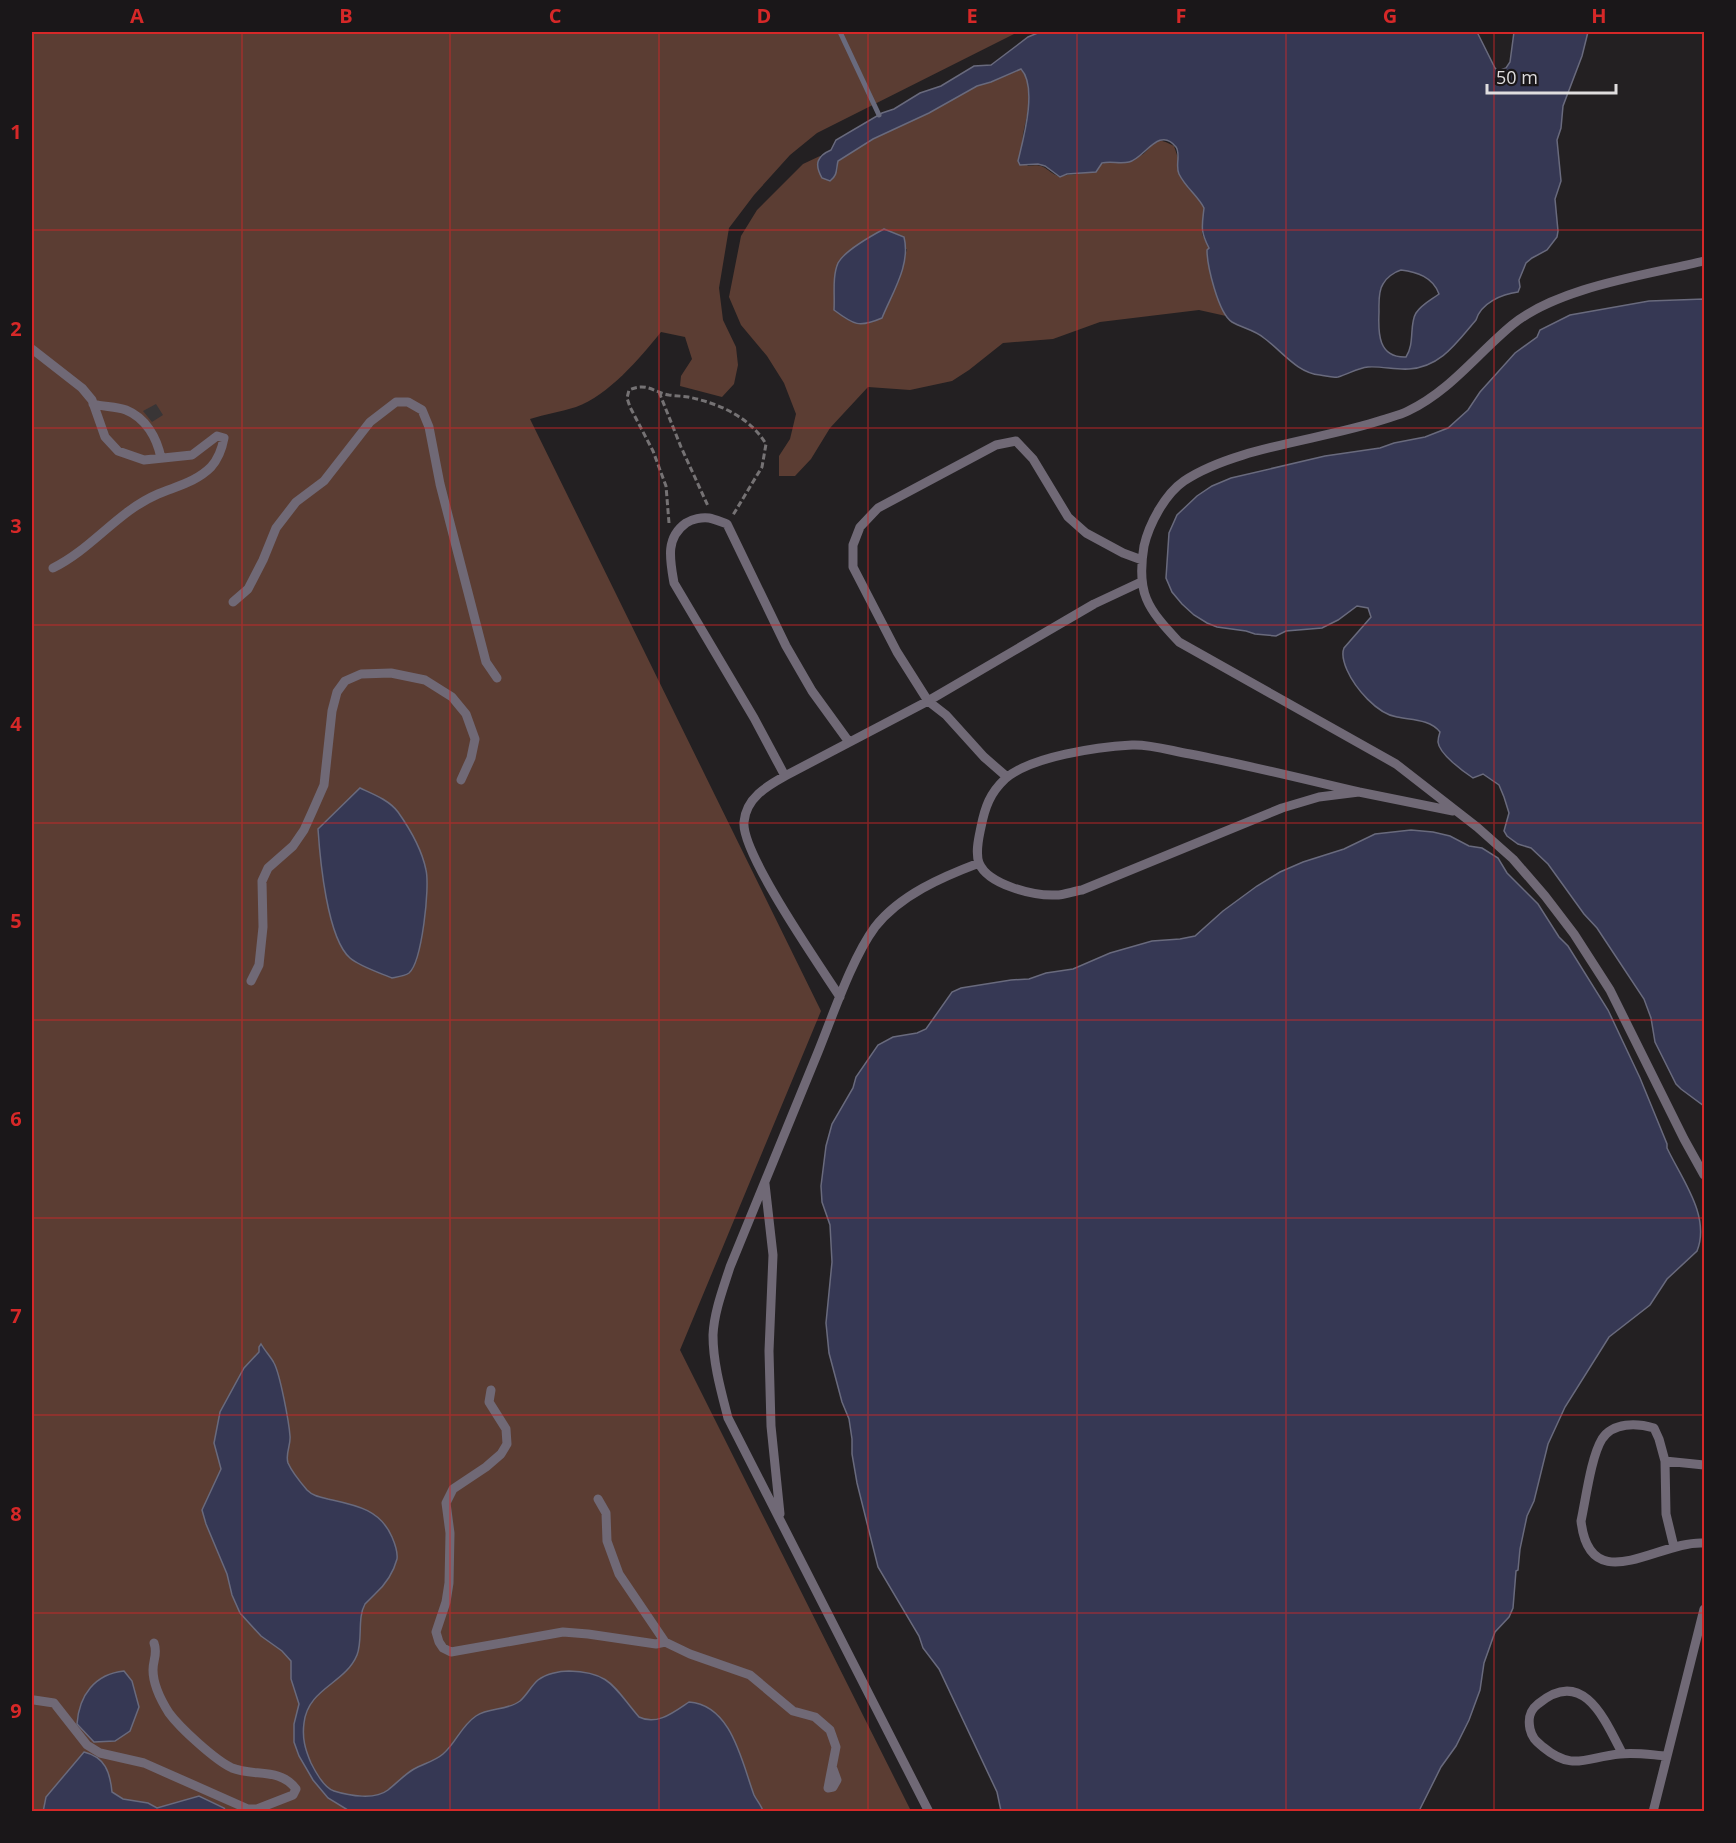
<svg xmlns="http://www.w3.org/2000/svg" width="1736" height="1843" font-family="'Open Sans',sans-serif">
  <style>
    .green { fill: #5b3d33; fill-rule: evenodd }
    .water { fill: #363854; stroke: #696a7d; stroke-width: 1.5; fill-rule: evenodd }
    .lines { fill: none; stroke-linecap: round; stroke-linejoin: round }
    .stream { stroke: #696a7d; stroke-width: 5 }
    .building { fill: #393536 }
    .path { stroke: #757274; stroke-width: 3; stroke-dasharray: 6 3; stroke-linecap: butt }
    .service { stroke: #706976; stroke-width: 9 }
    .grid { fill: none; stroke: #d62828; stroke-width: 1.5; stroke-opacity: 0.55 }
    .neatline { fill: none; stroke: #d62828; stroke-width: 2 }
    .grid-label { font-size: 20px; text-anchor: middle; font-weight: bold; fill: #d62828 }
  </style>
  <rect width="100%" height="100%" fill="#232022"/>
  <path class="green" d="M32 32H1018L817 133 790 155 754 195 729 228 719 288 723 320 736 347 738 365 734 384 722 397 680 386 681 376 692 359 685 337 661 332C639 359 609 395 576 407 561 412 545 414 530 419L821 1011 680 1350 911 1811H32Z
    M1020 69C1036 84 1027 115 1023 134 1022 142 1024 149 1019 157L1028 166C1046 163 1045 171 1060 177 1067 174 1072 175 1078 174 1089 172 1098 164 1108 162 1113 161 1118 163 1122 162 1127 162 1135 158 1140 156 1154 149 1150 132 1174 146L1188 188 1201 201 1205 208 1202 234 1209 248 1216 294 1226 316 1199 310 1100 322 1053 339 1003 343 969 370 952 381 910 390 868 387 830 428 811 459 795 476H779V456L790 439 796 414 784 383 767 356 741 325 729 297 741 236 757 210 803 164 820 156 818 165 837 172 838 161 873 139 929 113 977 85 991 82ZM907 249 898 283 890 298 882 318 835 290 834 279Z"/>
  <path class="water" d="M1040 32H1477L1495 68 1498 71 1506 68 1510 62 1514 32H1588L1582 56 1563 106 1561 128 1557 140 1561 181 1555 199 1558 231 1557 237 1547 250 1532 258 1526 263 1519 280 1520 287 1518 292C1502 294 1481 303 1476 320 1457 342 1441 367 1409 369 1395 370 1382 366 1368 367 1357 368 1349 374 1338 377 1331 378 1327 376 1320 375 1297 373 1282 351 1264 338 1255 330 1242 328 1232 322 1218 313 1207 265 1207 250L1209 248C1200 231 1202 226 1204 208 1198 196 1186 188 1179 174 1175 166 1181 154 1176 147 1159 125 1144 159 1129 162 1120 164 1111 161 1102 163L1096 172 1067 174 1060 177 1045 166 1038 164 1020 165 1018 161C1023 140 1038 87 1021 69L991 82 977 86 929 113 873 139 838 161C836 169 838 175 830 181L822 178C814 164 817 156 831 150L836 140 882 113 894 109 920 93 941 86 974 66 991 65 995 62 1028 37ZM1401 270C1417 272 1433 277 1439 294 1431 300 1422 304 1416 313 1409 324 1415 344 1406 357 1378 358 1378 333 1379 312 1379 304 1378 291 1383 284 1386 278 1394 272 1401 270Z
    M884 229 904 237C911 265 892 293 882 318 859 328 854 325 834 310 835 295 832 277 838 263 845 250 871 236 884 229Z
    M1704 299V1106L1681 1089 1676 1084 1655 1042 1651 1018 1644 999 1597 928 1584 914 1548 864 1531 848 1518 844 1507 836 1504 831 1509 813 1504 797 1499 785 1483 774 1473 778C1464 772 1439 754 1438 742 1438 738 1439 735 1440 732 1430 719 1411 720 1397 717 1377 714 1355 688 1347 670 1344 663 1341 655 1344 648L1371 617 1368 608 1357 606 1338 620 1322 628 1286 631 1276 636 1255 634 1246 631 1217 627 1207 623 1194 615 1182 604 1172 592 1166 578 1169 533 1177 515 1197 496 1212 486 1231 478 1325 456 1380 448 1394 443 1425 437 1448 428 1468 410 1480 392 1515 353 1537 337 1540 330 1570 315 1649 301Z
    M360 788C373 794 389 800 398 812 410 829 422 850 426 870 430 887 422 962 409 973 405 976 397 977 392 978 380 973 359 966 350 958 327 938 320 859 318 829Z
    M1411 830 1433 832 1450 836 1469 846 1482 848 1498 858 1507 873 1538 904 1559 937 1568 946 1608 1010 1640 1078 1667 1144V1148C1681 1178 1711 1216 1697 1251L1667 1279 1650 1305 1609 1337 1565 1407 1548 1444 1534 1501 1527 1516 1520 1549 1518 1570 1516 1571 1513 1608 1509 1617 1495 1632 1484 1663 1480 1690 1469 1720 1456 1746 1441 1767 1419 1811H1001L997 1792 939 1669 923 1648 919 1636 878 1567 857 1483 852 1454V1439L849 1419 842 1402 829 1353 826 1323 832 1262 830 1225 822 1202 821 1186 826 1146 832 1124 853 1088 856 1077 878 1045 893 1037 917 1033 926 1029 952 992 961 988 1011 980 1029 979 1046 973 1073 969 1110 953 1152 941 1180 939 1195 936 1223 911 1257 886 1280 872 1303 862 1344 849 1375 834Z
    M261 1344C265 1351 271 1357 274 1363 280 1374 289 1422 290 1436 291 1445 285 1454 288 1463 292 1472 301 1483 307 1490 313 1496 320 1497 328 1499 355 1505 380 1509 392 1537 395 1544 398 1552 397 1559 393 1574 386 1584 375 1594 372 1597 368 1601 365 1604 357 1618 363 1640 357 1655 345 1684 308 1688 304 1723 302 1738 305 1749 311 1763 316 1773 324 1788 334 1791 350 1796 375 1800 388 1790 397 1783 405 1774 414 1769 423 1764 435 1761 443 1754 456 1743 461 1726 476 1716 489 1707 507 1711 520 1701 527 1695 531 1686 538 1680 546 1674 559 1671 569 1671 611 1672 614 1688 639 1717 657 1726 674 1712 689 1702 732 1705 742 1763 754 1795 757 1801 761 1805 763 1811L351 1812 328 1798 313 1780 299 1756 294 1742V1724L299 1704 291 1679V1661L282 1651 261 1636 240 1613 232 1595 227 1574 206 1524 202 1510 221 1469 214 1443 220 1412 244 1368 259 1352V1347Z
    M124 1671 132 1681 139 1707 130 1731 115 1741 94 1742 77 1724C79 1695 95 1674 124 1671Z
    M84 1752C105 1757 110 1772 112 1792L123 1799 148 1803 157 1808 199 1796 224 1808 226 1811 43 1812 46 1797Z"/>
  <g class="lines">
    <path class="stream" d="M840 32 879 115"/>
  </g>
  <path class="building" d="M156 404 163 415 152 422 143 411Z"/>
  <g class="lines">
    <path class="path" d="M659 392 681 447 708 506
      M669 523 666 486 653 451 630 407 627 398 629 390C647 382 653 392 669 395 676 396 682 396 688 397 718 403 750 417 766 444L762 467 733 515"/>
    <path class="service" d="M1704 261C1647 275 1558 287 1512 325 1477 354 1450 391 1408 411 1400 415 1391 417 1382 420 1322 440 1235 447 1184 481 1165 494 1149 524 1144 546 1136 593 1147 608 1179 642L1396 764 1477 827 1513 859 1545 896 1574 934 1610 990 1684 1139 1704 1175
      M32 349 82 388 92 400 105 437 118 451 144 460 192 455 217 436 224 438C222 449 219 458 211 467 196 482 177 486 158 494 118 511 92 549 53 568
      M93 404C104 407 116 406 126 410 146 418 157 438 161 458
      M233 602 248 589 263 560 276 528 296 502 324 481 370 422 396 402H408L422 410 429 427 440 484 486 662 497 678
      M785 776 754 718 674 583C670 560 665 538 686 523 692 519 702 517 709 518 715 519 721 522 727 524L786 646 812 691 849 742
      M1007 777 984 757 946 715 928 701 897 652 853 567V545L860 527 878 508 996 445 1016 441 1033 459 1068 517 1086 533 1123 553 1142 560
      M1359 792C1303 779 1247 765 1190 754 1172 751 1150 744 1132 745 1098 747 1031 756 1005 779 990 793 985 807 981 827 979 837 975 852 979 863 988 885 1034 896 1056 895 1064 895 1074 891 1082 890L1282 808 1319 797 1359 792 1453 811
      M251 981 259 965 263 927 262 881 268 868 293 846 304 830 313 810 324 785 332 711 337 692 345 681 361 674 391 673 425 680 452 697 466 714 475 739 471 758 461 780
      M840 997C820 966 741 853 744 822 746 798 767 786 785 776L928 701 1094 604 1141 582
      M765 1184 773 1255 769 1351 771 1426 780 1514
      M491 1390 489 1402 506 1429 507 1444 501 1454 486 1467 453 1489 446 1503 450 1533 449 1583 446 1602 436 1632 439 1642 443 1648 451 1652 563 1632 588 1634 656 1644 665 1642
      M1665 1461 1666 1514 1674 1547
      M1704 1465 1665 1461 1659 1439 1654 1428C1637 1423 1613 1422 1602 1439 1591 1457 1586 1498 1581 1521 1590 1600 1659 1540 1704 1543
      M598 1499 606 1513 607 1541 619 1574 665 1642 690 1654 750 1675 793 1711 815 1717 830 1730 836 1747 828 1788 833 1787 837 1780 833 1769
      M34 1700 54 1703 87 1745 100 1753 144 1763 248 1809H257L293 1795 296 1789C280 1767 254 1777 232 1768 215 1760 180 1728 169 1713 162 1702 153 1684 153 1670 153 1659 158 1654 154 1643
      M1622 1753C1605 1720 1583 1666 1538 1704 1529 1711 1528 1719 1530 1729 1532 1738 1536 1741 1543 1747 1573 1772 1586 1757 1620 1754 1635 1752 1652 1755 1667 1756
      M929 1812 728 1418C721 1391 713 1363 713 1335 714 1312 723 1289 730 1267 759 1195 789 1124 818 1052 833 1015 852 958 875 927 900 895 942 877 979 863
      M1653 1812 1704 1609"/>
  </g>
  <path class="grid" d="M242 32V1812M450 32V1812M659 32V1812M868 32V1812M1077 32V1812M1286 32V1812M1494 32V1812M32 230H1704M32 428H1704M32 625H1704M32 823H1704M32 1020H1704M32 1218H1704M32 1415H1704M32 1613H1704"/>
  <rect width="1736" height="1843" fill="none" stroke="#1a1719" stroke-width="66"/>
  <path d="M1487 84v9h129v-9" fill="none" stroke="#dfddde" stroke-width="3"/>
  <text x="1496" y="84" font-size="18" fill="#dfddde" stroke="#1a1719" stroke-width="4.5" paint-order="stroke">50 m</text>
  <rect x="33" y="33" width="1670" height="1777" class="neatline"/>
  <g class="grid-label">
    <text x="137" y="23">A</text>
    <text x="346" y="23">B</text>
    <text x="555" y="23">C</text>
    <text x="764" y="23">D</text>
    <text x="972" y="23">E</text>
    <text x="1181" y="23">F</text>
    <text x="1390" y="23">G</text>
    <text x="1599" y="23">H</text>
    <text x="16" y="139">1</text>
    <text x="16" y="336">2</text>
    <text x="16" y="533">3</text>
    <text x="16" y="731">4</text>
    <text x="16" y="928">5</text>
    <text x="16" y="1126">6</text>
    <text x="16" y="1323">7</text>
    <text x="16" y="1521">8</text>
    <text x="16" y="1718">9</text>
  </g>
</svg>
